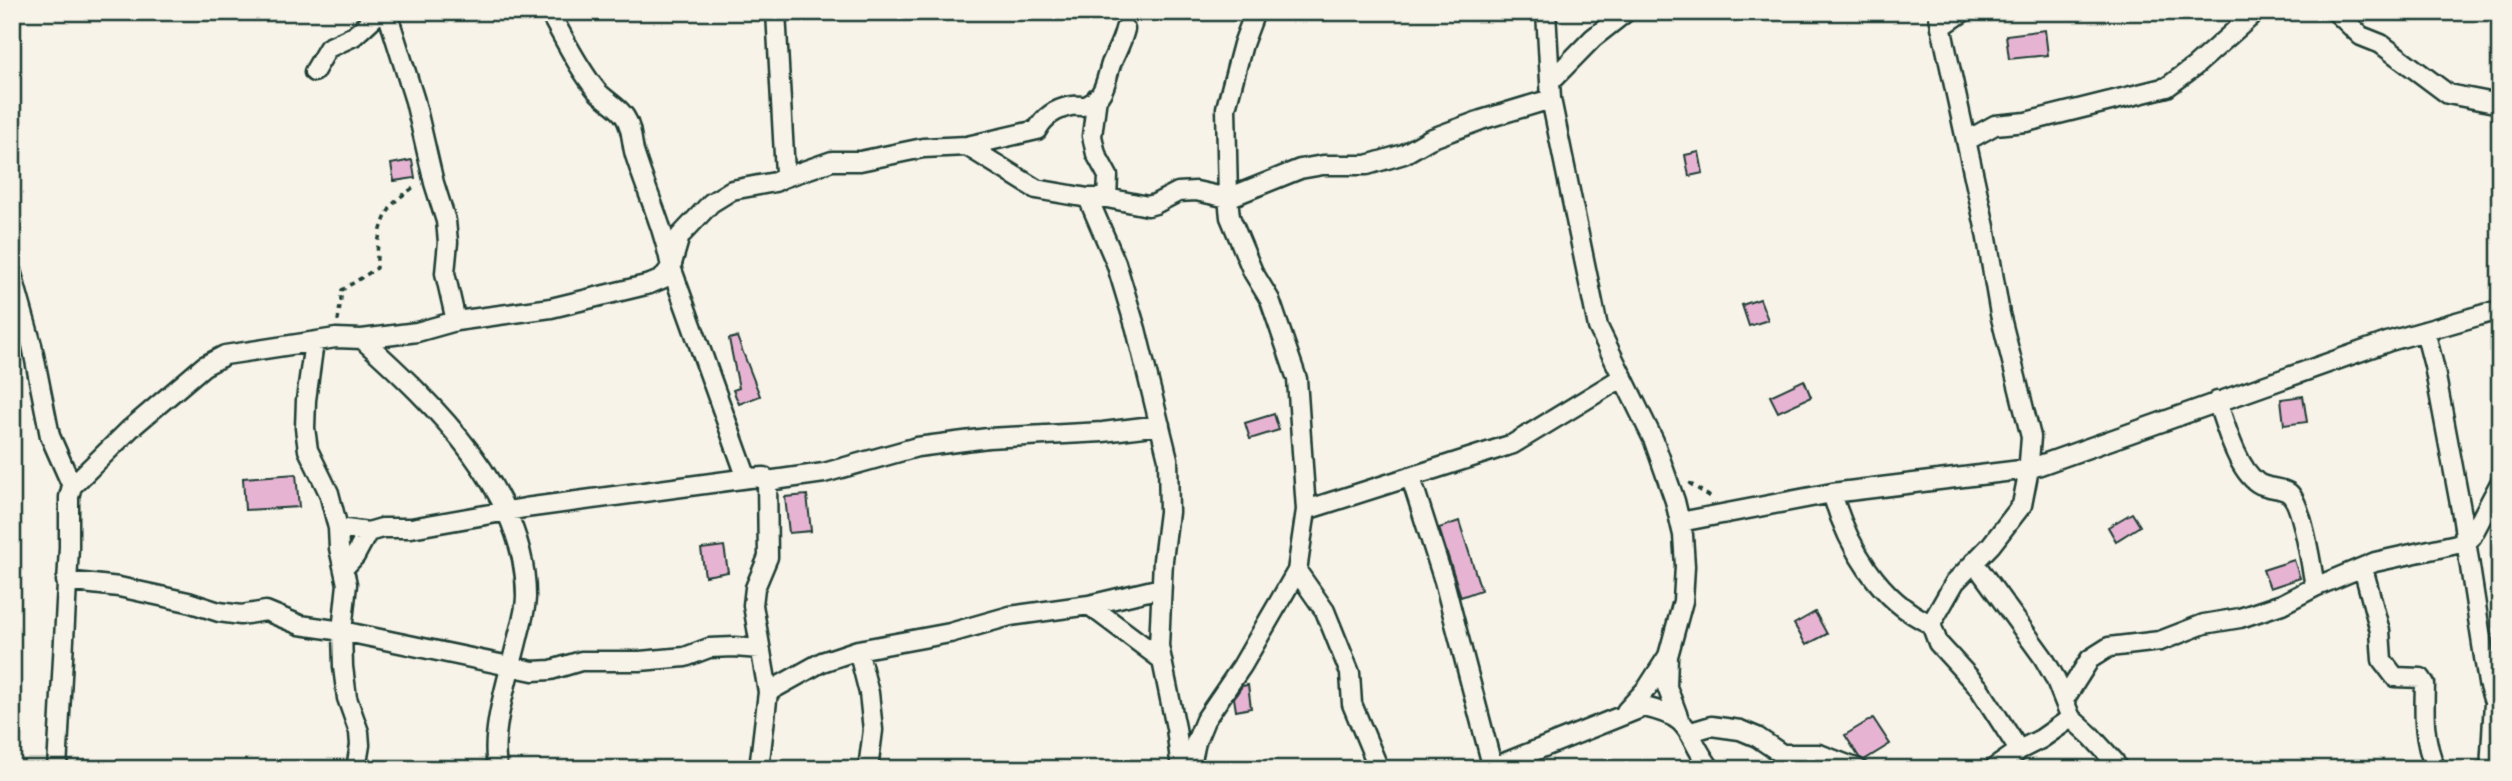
<svg xmlns="http://www.w3.org/2000/svg" width="2512" height="781" font-family="'Shantell Sans',sans-serif">
  <style>
    .building { fill: #e6b4d2; stroke: #1f3d34; stroke-width: 2 }
    .lines { fill: none; stroke-linecap: round; stroke-linejoin: round }
    .minor-casing { stroke: #1f3d34; stroke-width: 23 }
    .path { stroke: #1f3d34; stroke-width: 3.5; stroke-dasharray: 5 5; stroke-linecap: butt }
    .minor { stroke: #f7f3e8; stroke-width: 18 }
  </style>
  <rect width="100%" height="100%" fill="#f7f3e8"/>
  <filter id="ink" filterUnits="userSpaceOnUse"><feTurbulence type="fractalNoise" baseFrequency=".0143" numOctaves="2"/><feDisplacementMap in="SourceGraphic" scale="14" xChannelSelector="R" yChannelSelector="G"/><feConvolveMatrix kernelMatrix="1 2 1 2 8 2 1 2 1" color-interpolation-filters="sRGB"/></filter>
  <g filter="url(#ink)">
    <path class="building" d="M2045 30 2048 55 2009 59 2006 35Z
      M1699 152 1703 173 1689 176 1685 155Z
      M412 160 415 178 394 181 391 164Z
      M1760 299 1768 320 1749 326 1742 305Z
      M737 337 760 396 739 404 733 390 739 388 729 339Z
      M1804 380 1811 397 1778 412 1770 396Z
      M2303 396 2307 422 2284 425 2281 399Z
      M1274 414 1279 430 1250 439 1245 423Z
      M296 474 299 507 245 510 243 478Z
      M807 495 811 531 789 533 785 497Z
      M2132 513 2140 526 2116 541 2108 527Z
      M1459 521 1481 590 1461 597 1439 528Z
      M724 546 728 572 705 576 701 549Z
      M2294 560 2300 578 2270 588 2263 570Z
      M1815 612 1827 634 1806 645 1794 624Z
      M1248 685 1251 708 1236 711 1234 698 1242 686Z
      M1873 718 1890 744 1864 760 1859 757 1845 735Z"/>
    <g class="lines">
      <g class="minor-casing">
        <path id="minor" d="M387 12 415 101 434 183 446 221 448 242 445 273 456 321
          M549 12C564 38 578 68 597 91 606 101 618 106 625 117 633 129 631 145 636 158 648 195 664 229 671 267L745 473 749 478 764 477 767 481 768 557 755 588 753 605 768 692 759 769
          M1546 12 1551 99 1598 327 1654 441 1675 501 1683 535 1685 566 1683 601 1668 656 1667 687 1679 719
          M1938 12 1985 227 2000 314 2031 437 2028 474 2022 505 1991 545 1955 582 1931 624 1938 643 1979 688 2017 747 2016 753 1993 769
          M2336 12 2361 36 2381 44 2448 94 2500 104
          M1941 27 1963 12
          M314 72 328 48 354 36 380 12
          M1551 81 1593 38 1626 12
          M1097 97 1092 136 1096 154 1108 176 1107 198
          M1966 141 1995 125 2026 122 2167 87 2194 67 2256 12
          M967 146 1037 130C1044 117 1056 109 1071 106 1076 105 1083 107 1088 105 1105 97 1106 79 1111 64 1116 52 1122 42 1125 29
          M783 178 832 161H860L923 148 967 146 1036 189 1088 198H1107L1148 206 1155 204 1178 192 1196 191 1228 198 1300 169 1323 165H1367L1404 154 1430 139 1481 120 1551 99
          M1088 198 1116 263 1136 329 1168 459 1169 512 1163 560 1159 646 1176 728 1181 769
          M12 274 32 345 50 436 72 486
          M2425 331 2434 366 2462 515 2488 683 2494 702 2500 707
          M362 339C434 404 526 492 526 596 526 608 522 622 519 633 511 670 488 734 498 769
          M314 342 306 400 305 428 308 450 329 493 338 528 339 548 347 584 342 631 343 667 347 698 359 732 360 745 356 769
          M2217 401C2225 424 2237 469 2258 483 2267 489 2281 487 2289 493 2302 503 2312 569 2315 587
          M1411 478 1444 581 1493 769
          M767 481 824 473 917 447 988 438 1103 432 1160 425
          M1832 493C1847 545 1879 601 1931 624
          M1306 510 1513 444 1623 377
          M1680 522 1832 493 2029 469 2390 341 2488 313H2500
          M338 528 368 532 382 528H411L525 508 749 478
          M1974 562 2043 657 2055 678 2071 718 2091 736 2114 761 2118 769
          M344 568 355 556 368 532
          M2363 568 2380 631 2382 660 2395 677 2421 678 2425 684C2424 713 2423 742 2436 769
          M1297 571 1325 611 1350 673 1352 704 1379 769
          M66 581 119 587 188 602 219 612 241 615 266 611 300 625 342 631 533 671 551 670 581 661H640L685 657 709 648 734 647 760 649
          M1089 605 1161 659
          M858 650 869 693 873 730 868 769
          M768 692 822 662 858 650 950 633 1010 616 1089 605 1161 588
          M2064 700 2090 659 2109 647 2160 641 2204 624 2240 618 2282 604 2315 587 2375 562 2466 542 2472 536 2500 483
          M1626 711 1648 687 1668 656
          M1691 732 1711 726 1740 730 1757 737 1782 754H1819L1858 769
          M2017 751 2041 739 2071 718
          M57 769 69 547V497L72 486 130 429 204 366 225 355 336 338 362 339 417 332 456 321 551 308 650 284 662 279 671 267 680 236 711 203 732 190 775 182 783 178 785 173 776 12
          M1186 769 1192 760 1196 742 1205 720 1242 666 1297 571 1306 510 1297 379 1270 300 1253 272 1230 217 1228 198 1226 108 1243 44 1255 12
          M1489 769 1644 707C1697 719 1683 733 1711 769
          M2490 769 2494 702"/>
      </g>
      <path class="path" d="M338 321 342 290 377 268C376 247 380 220 394 203 400 196 410 191 416 185
        M1689 483 1712 498"/>
      <use href="#minor" class="minor"/>
    </g>
  </g>
  <rect width="2512" height="781" fill="none" stroke="#f7f3e8" stroke-width="42"/>
  <rect x="21" y="21" width="2470" height="739" fill="none" stroke="#1f3d34" stroke-width="2.5" filter="url(#ink)"/>
</svg>
